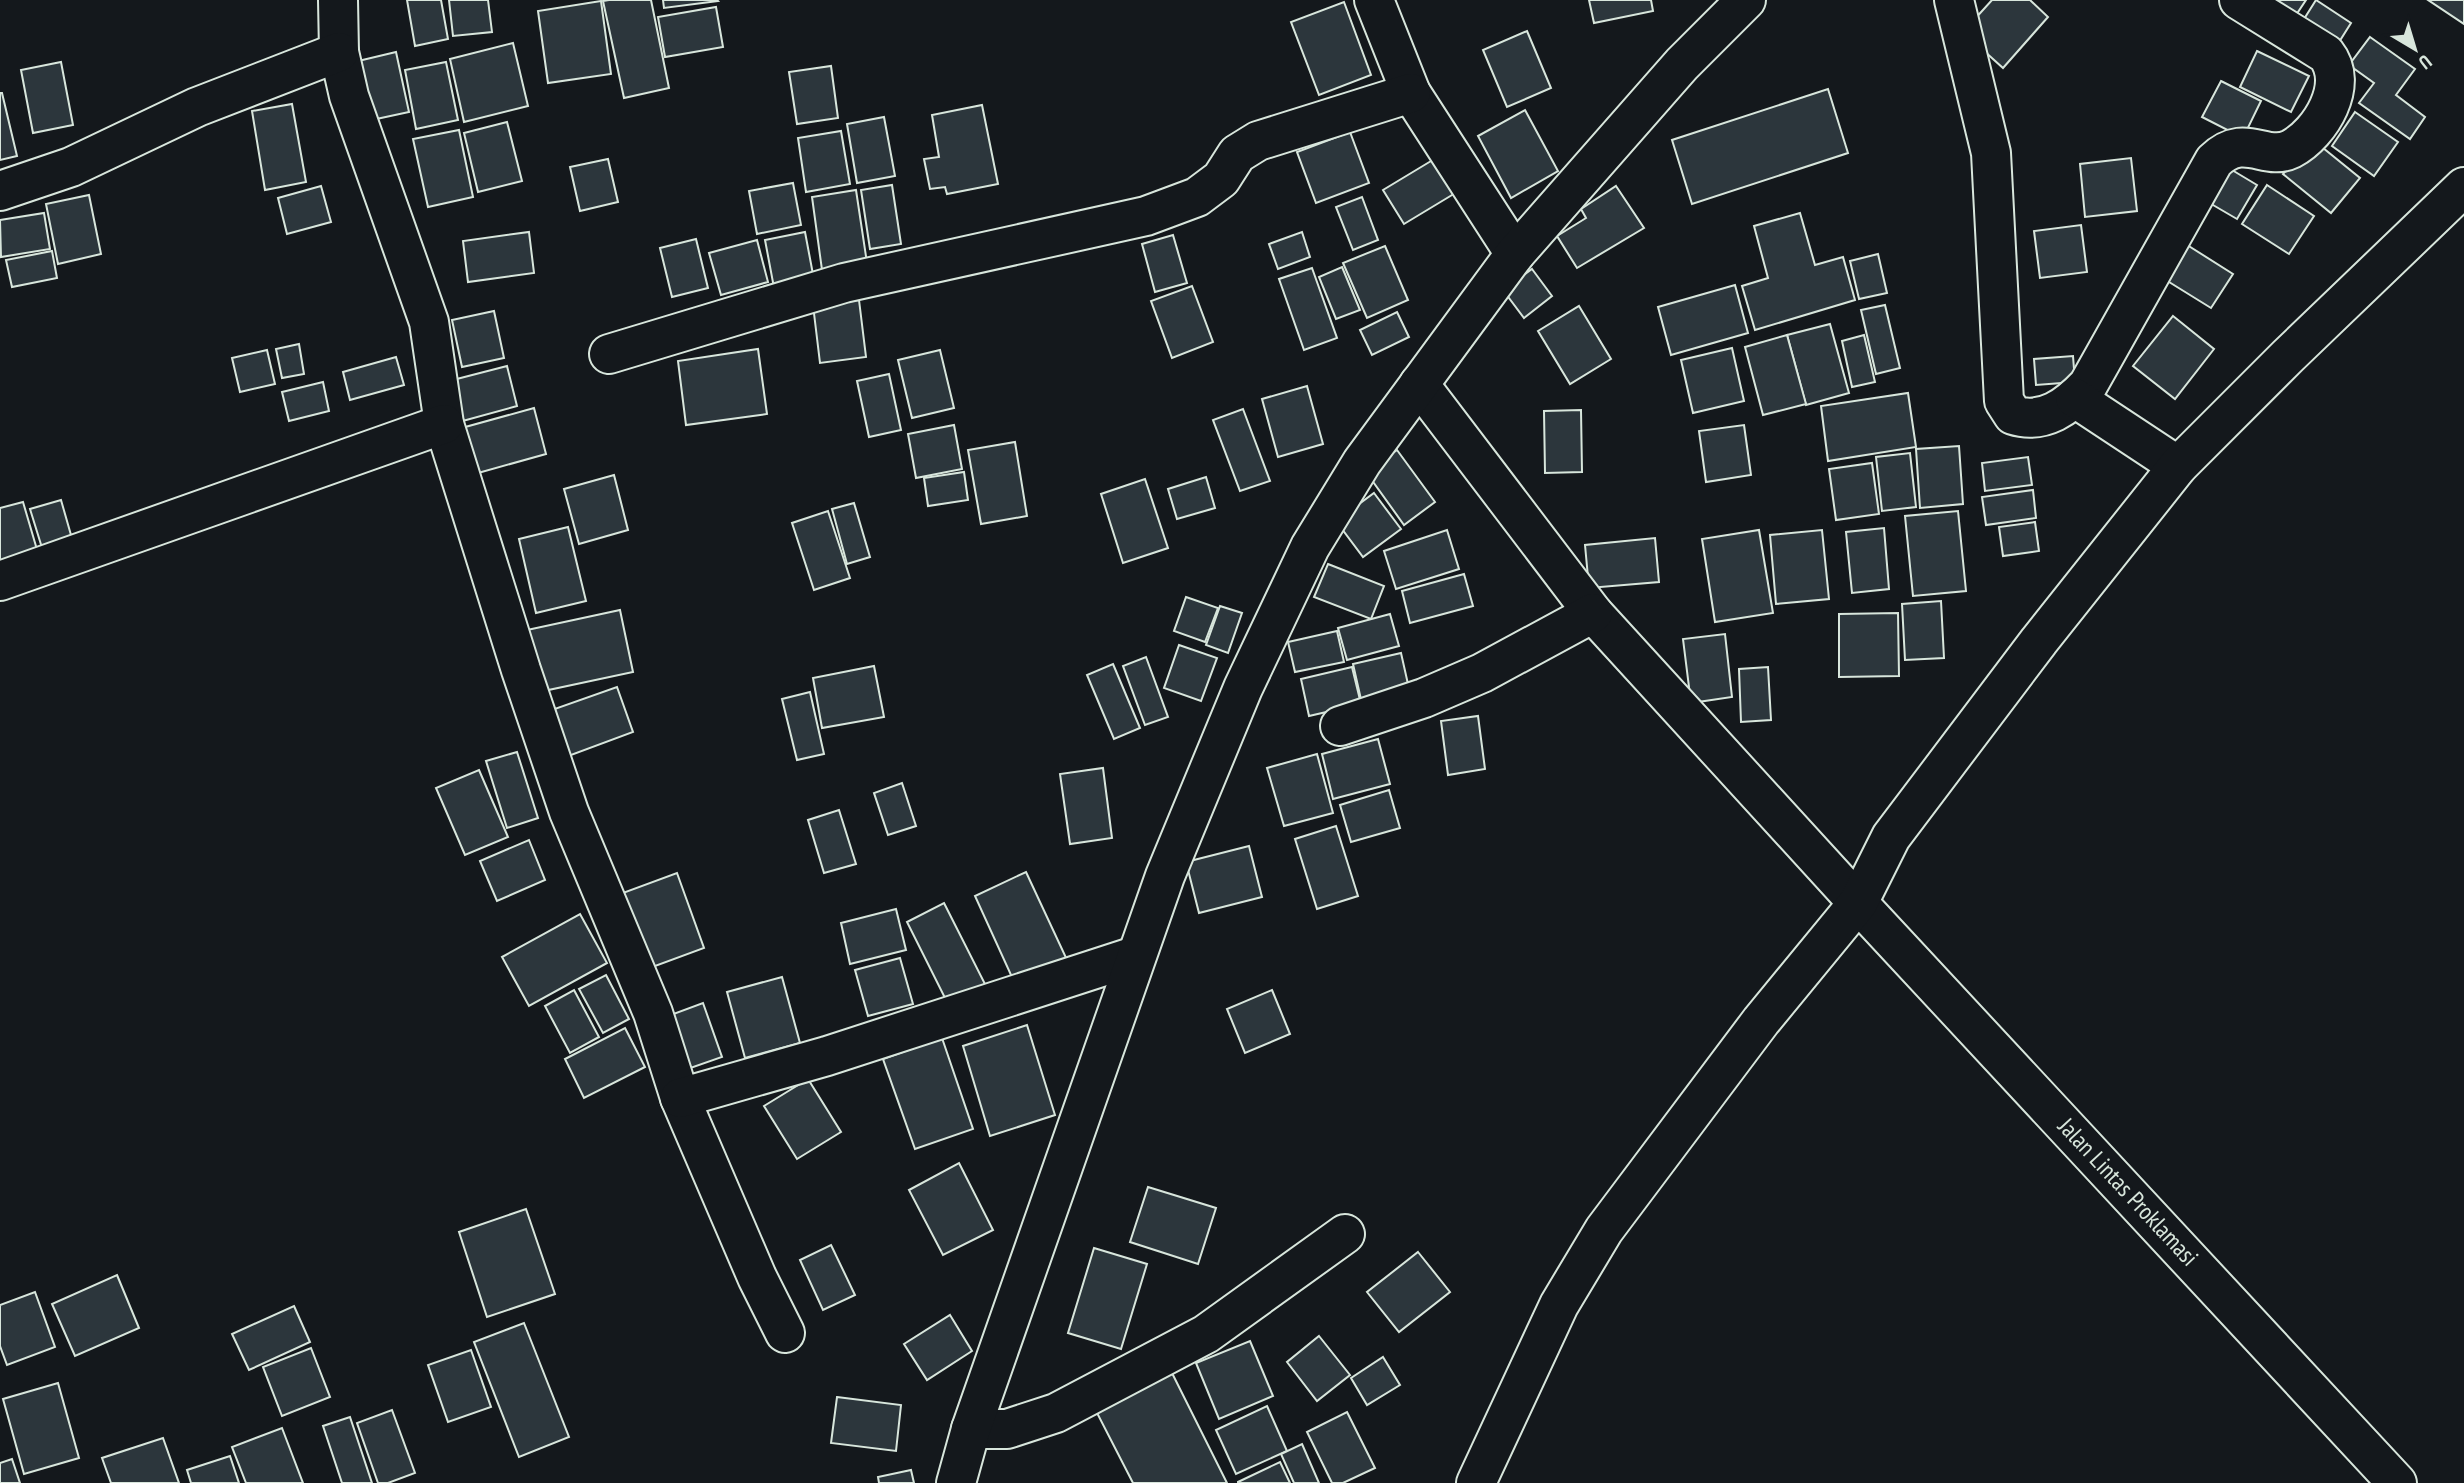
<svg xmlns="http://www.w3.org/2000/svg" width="2464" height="1483" viewBox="0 0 2464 1483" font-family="'PT Sans Narrow',sans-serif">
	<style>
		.building { fill: #2c363c; stroke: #d8e6dc; stroke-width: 2 }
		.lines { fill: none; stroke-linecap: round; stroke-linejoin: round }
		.minor-casing { stroke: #d8e6dc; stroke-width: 42 }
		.tertiary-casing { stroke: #d8e6dc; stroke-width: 42 }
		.minor { stroke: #14181c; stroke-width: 38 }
		.tertiary { stroke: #14181c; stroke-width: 38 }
		.labels { text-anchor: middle; stroke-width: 5; stroke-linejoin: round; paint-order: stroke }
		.street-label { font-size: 24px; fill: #d8e6dc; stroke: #14181c }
	</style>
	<rect width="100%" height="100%" fill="#14181c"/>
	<!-- building -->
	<g class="building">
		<path d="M407 0H441L448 39 415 46Z"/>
		<path d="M449 0H488L492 32 453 36Z"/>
		<path d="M609 0H651L669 88 624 98 603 1Z"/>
		<path d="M663 0H717L718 1 664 8Z"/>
		<path d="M1589 0H1651L1653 11 1594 23Z"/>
		<path d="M1992 0H2030L2048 17 2003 68 1963 32Z"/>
		<path d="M2260 0H2306L2292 21Z"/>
		<path d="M2316 0 2351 23 2334 50 2299 27Z"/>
		<path d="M2428 0H2464V24Z"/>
		<path d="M601 1 611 74 548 83 538 11Z"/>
		<path d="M1344 2 1371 75 1319 95 1291 22Z"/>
		<path d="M716 7 723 47 665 57 658 17Z"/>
		<path d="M1527 31 1551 88 1507 107 1483 50Z"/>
		<path d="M2370 37 2415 69 2396 95 2425 117 2410 139 2359 103 2374 83 2349 65Z"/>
		<path d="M513 43 528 106 464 122 450 59Z"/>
		<path d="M2257 51 2309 76 2291 112 2240 87Z"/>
		<path d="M396 52 409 112 367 121 354 62Z"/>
		<path d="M61 62 73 125 33 133 21 70Z"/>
		<path d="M446 62 458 120 416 129 405 70Z"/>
		<path d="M831 66 838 118 797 124 789 72Z"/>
		<path d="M2221 81 2261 101 2243 138 2202 117Z"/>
		<path d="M1828 89 1848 153 1692 204 1672 140Z"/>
		<path d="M0 93H2L17 156 0 160Z"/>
		<path d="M292 104 306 182 265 190 252 111Z"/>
		<path d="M982 105 998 184 947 194 945 187 930 189 924 159 939 157 932 115Z"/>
		<path d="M1525 110 1558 171 1511 198 1478 136Z"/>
		<path d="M2355 112 2398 142 2374 176 2332 146Z"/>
		<path d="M884 117 895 176 857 183 847 124Z"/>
		<path d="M507 122 522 181 478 192 464 133Z"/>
		<path d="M459 130 473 197 428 207 413 139Z"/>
		<path d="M841 131 850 184 806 192 798 138Z"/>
		<path d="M1350 132 1369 183 1316 203 1297 152Z"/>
		<path d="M2312 139 2360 178 2331 213 2283 174Z"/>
		<path d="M1436 158 1457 192 1404 224 1383 190Z"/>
		<path d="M2131 158 2137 211 2085 217 2080 164Z"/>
		<path d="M608 159 618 202 580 211 570 167Z"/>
		<path d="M2222 164 2257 185 2237 219 2201 198Z"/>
		<path d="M793 183 801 225 757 234 749 191Z"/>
		<path d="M892 185 901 244 870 249 861 190Z"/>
		<path d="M2267 185 2314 216 2289 254 2242 224Z"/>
		<path d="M321 186 331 222 287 234 278 198Z"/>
		<path d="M1616 186 1644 228 1577 268 1557 236 1586 218 1581 209Z"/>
		<path d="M856 190 867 263 822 270 812 197Z"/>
		<path d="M89 195 101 254 58 264 46 204Z"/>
		<path d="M1362 197 1378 240 1353 250 1336 207Z"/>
		<path d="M44 213 50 249 1 257 0 220Z"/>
		<path d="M1800 213 1815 265 1843 257 1855 300 1755 330 1742 286 1768 278 1754 226Z"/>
		<path d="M2081 225 2087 272 2040 278 2034 231Z"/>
		<path d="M529 232 534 273 468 282 463 241Z"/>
		<path d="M805 232 815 285 775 293 765 240Z"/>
		<path d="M1302 232 1310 257 1278 269 1269 244Z"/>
		<path d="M1173 235 1187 283 1155 292 1142 244Z"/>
		<path d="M696 239 708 288 672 297 660 248Z"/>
		<path d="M757 240 768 282 721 295 709 253Z"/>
		<path d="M2184 243 2233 274 2211 308 2161 277Z"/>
		<path d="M1385 246 1408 300 1367 318 1343 263Z"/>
		<path d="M52 251 57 278 12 287 6 260Z"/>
		<path d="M1878 254 1887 293 1859 299 1850 261Z"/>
		<path d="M1342 267 1360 310 1336 319 1319 277Z"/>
		<path d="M1312 268 1337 338 1304 350 1279 279Z"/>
		<path d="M1532 269 1552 296 1524 318 1503 290Z"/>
		<path d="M1735 285 1748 333 1671 355 1658 307Z"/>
		<path d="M1192 286 1213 342 1172 358 1151 301Z"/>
		<path d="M859 300 866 357 820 363 813 305Z"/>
		<path d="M1885 305 1900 368 1876 374 1861 310Z"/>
		<path d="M1579 306 1611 359 1570 384 1538 331Z"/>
		<path d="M494 311 504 358 462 367 452 320Z"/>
		<path d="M1397 312 1409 337 1372 355 1360 330Z"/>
		<path d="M2173 316 2214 349 2175 399 2133 366Z"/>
		<path d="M1830 324 1849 393 1806 405 1787 335Z"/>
		<path d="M1787 335 1806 404 1763 415 1745 347Z"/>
		<path d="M1864 335 1875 382 1852 387 1842 341Z"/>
		<path d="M299 344 304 374 282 378 276 349Z"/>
		<path d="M1732 348 1744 401 1693 413 1681 360Z"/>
		<path d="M758 349 767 414 686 425 678 361Z"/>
		<path d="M267 350 275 384 240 392 232 358Z"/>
		<path d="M940 350 954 408 912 418 898 360Z"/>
		<path d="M2073 356 2075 382 2036 385 2034 359Z"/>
		<path d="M396 357 404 385 350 400 343 372Z"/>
		<path d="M507 366 517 406 459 422 449 381Z"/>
		<path d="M889 374 901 430 869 437 857 381Z"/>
		<path d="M323 382 329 411 289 421 282 392Z"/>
		<path d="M1307 386 1323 444 1278 457 1262 399Z"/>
		<path d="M1908 393 1916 447 1828 461 1821 406Z"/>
		<path d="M534 408 546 454 471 475 458 429Z"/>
		<path d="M1243 409 1270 481 1240 491 1213 420Z"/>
		<path d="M1581 410 1582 472 1545 473 1544 411Z"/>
		<path d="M954 425 962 469 916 478 908 434Z"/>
		<path d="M1744 425 1751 475 1706 482 1699 431Z"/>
		<path d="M1015 442 1027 516 981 524 968 450Z"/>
		<path d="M1959 446 1963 504 1920 508 1916 449Z"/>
		<path d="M1397 450 1435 502 1404 525 1366 472Z"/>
		<path d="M1910 453 1916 507 1882 511 1876 457Z"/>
		<path d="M2028 457 2032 485 1985 491 1982 463Z"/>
		<path d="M1872 463 1879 514 1836 520 1829 469Z"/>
		<path d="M964 472 968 500 928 506 924 478Z"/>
		<path d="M614 475 628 530 579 544 564 489Z"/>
		<path d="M1206 477 1215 508 1177 519 1168 489Z"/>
		<path d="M1145 479 1168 548 1123 563 1101 494Z"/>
		<path d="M2033 490 2036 518 1986 525 1982 497Z"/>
		<path d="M1374 493 1401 529 1363 557 1336 521Z"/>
		<path d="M61 500 73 542 43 551 30 509Z"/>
		<path d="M23 502 38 553 0 564V508Z"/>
		<path d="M854 503 870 557 847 564 832 509Z"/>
		<path d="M828 511 850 578 814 590 792 523Z"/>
		<path d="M1958 511 1966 591 1913 596 1905 516Z"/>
		<path d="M2035 522 2039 551 2003 556 1999 527Z"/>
		<path d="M568 527 586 601 536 613 519 539Z"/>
		<path d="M1884 528 1889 589 1852 593 1846 532Z"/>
		<path d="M1447 530 1459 569 1396 589 1384 551Z"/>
		<path d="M1759 530 1773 613 1715 622 1702 539Z"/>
		<path d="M1822 530 1829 599 1776 604 1770 535Z"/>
		<path d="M1655 538 1659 582 1589 588 1585 545Z"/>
		<path d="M1328 564 1384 586 1371 619 1314 597Z"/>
		<path d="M1464 574 1473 606 1410 623 1402 591Z"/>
		<path d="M1186 597 1218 608 1205 642 1174 631Z"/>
		<path d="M1941 601 1944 658 1905 660 1902 604Z"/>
		<path d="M1220 606 1242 613 1228 653 1206 645Z"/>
		<path d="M620 610 633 672 539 692 527 630Z"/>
		<path d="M1898 613 1899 676 1839 677V614Z"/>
		<path d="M1390 614 1399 646 1347 660 1338 628Z"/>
		<path d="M1337 631 1344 662 1295 672 1288 642Z"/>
		<path d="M1725 634 1732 697 1691 703 1683 639Z"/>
		<path d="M1179 645 1217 658 1201 701 1164 688Z"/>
		<path d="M1401 653 1410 693 1362 704 1353 664Z"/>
		<path d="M1146 657 1168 717 1145 725 1123 666Z"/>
		<path d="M1113 664 1140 728 1114 739 1087 675Z"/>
		<path d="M874 666 884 717 822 728 813 678Z"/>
		<path d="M1352 667 1361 704 1309 716 1301 679Z"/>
		<path d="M1768 667 1771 720 1741 722 1739 669Z"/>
		<path d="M617 687 633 732 563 758 546 712Z"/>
		<path d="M810 692 824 754 797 760 782 699Z"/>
		<path d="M1478 716 1485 769 1448 775 1441 721Z"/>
		<path d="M1378 739 1390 784 1333 799 1322 754Z"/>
		<path d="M517 752 538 818 507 828 486 761Z"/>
		<path d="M1317 754 1333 813 1284 826 1267 768Z"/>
		<path d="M1103 768 1112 838 1070 844 1060 774Z"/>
		<path d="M479 770 508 837 465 855 436 788Z"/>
		<path d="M902 783 916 826 888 835 874 793Z"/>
		<path d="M1389 790 1400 828 1351 842 1340 805Z"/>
		<path d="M839 810 856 864 824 873 808 820Z"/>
		<path d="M1336 826 1358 896 1317 909 1295 839Z"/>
		<path d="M529 840 545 880 497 901 480 861Z"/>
		<path d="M1249 846 1262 897 1199 913 1186 862Z"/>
		<path d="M1026 872 1068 962 1016 986 975 896Z"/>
		<path d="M677 873 704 948 647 969 620 894Z"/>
		<path d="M944 903 990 994 952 1012 907 922Z"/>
		<path d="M896 909 906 950 850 964 841 923Z"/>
		<path d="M580 914 607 963 529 1006 502 957Z"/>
		<path d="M900 958 913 1004 868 1016 855 970Z"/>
		<path d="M606 975 629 1019 603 1033 579 989Z"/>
		<path d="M782 977 800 1043 745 1058 727 992Z"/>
		<path d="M574 990 599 1037 570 1053 545 1006Z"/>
		<path d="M1272 990 1290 1034 1245 1053 1227 1009Z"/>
		<path d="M703 1003 722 1057 679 1072 660 1019Z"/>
		<path d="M1027 1025 1055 1115 990 1136 963 1046Z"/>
		<path d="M625 1028 645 1067 584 1098 565 1059Z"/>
		<path d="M942 1038 973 1129 915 1149 883 1059Z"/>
		<path d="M808 1079 841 1132 797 1159 764 1106Z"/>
		<path d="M959 1163 993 1230 943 1255 909 1190Z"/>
		<path d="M1148 1187 1216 1208 1198 1264 1130 1242Z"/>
		<path d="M526 1209 555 1294 487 1317 459 1232Z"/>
		<path d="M831 1245 855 1295 823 1310 800 1260Z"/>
		<path d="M1094 1248 1147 1264 1121 1349 1068 1333Z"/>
		<path d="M1418 1252 1450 1292 1399 1332 1367 1292Z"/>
		<path d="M117 1275 139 1328 75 1356 52 1304Z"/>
		<path d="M35 1292 55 1347 7 1365 0 1346V1305Z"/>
		<path d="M294 1306 310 1342 249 1370 232 1334Z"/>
		<path d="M950 1315 972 1351 927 1380 904 1344Z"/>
		<path d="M524 1323 569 1437 519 1457 474 1342Z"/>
		<path d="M1319 1336 1350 1375 1317 1401 1287 1362Z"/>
		<path d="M1250 1341 1273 1396 1219 1419 1196 1363Z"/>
		<path d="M311 1348 330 1397 282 1416 263 1367Z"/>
		<path d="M471 1350 491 1407 448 1422 428 1365Z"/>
		<path d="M1383 1357 1400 1385 1367 1405 1351 1378Z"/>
		<path d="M1171 1371 1227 1483H1133L1095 1409Z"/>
		<path d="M58 1383 79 1458 24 1474 3 1399Z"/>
		<path d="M837 1397 901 1405 896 1451 831 1443Z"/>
		<path d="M1267 1406 1287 1451 1236 1474 1216 1430Z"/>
		<path d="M392 1410 415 1473 388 1483H378L357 1423Z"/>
		<path d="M1347 1412 1375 1468 1343 1483H1332L1307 1432Z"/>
		<path d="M350 1417 372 1483H342L323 1426Z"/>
		<path d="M282 1428 303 1483H246L232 1447Z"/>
		<path d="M163 1438 179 1483H111L102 1458Z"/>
		<path d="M1302 1444 1319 1483H1294L1281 1454Z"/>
		<path d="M230 1456 239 1483H191L187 1470Z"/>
		<path d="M12 1459 20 1483H0V1463Z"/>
		<path d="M1280 1462 1290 1483H1238V1482Z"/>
		<path d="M911 1470 914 1483H879L878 1477Z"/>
	</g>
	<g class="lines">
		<!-- minor casing -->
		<g class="minor-casing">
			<g id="minor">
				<path d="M338 0 339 52 349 96 429 322 444 424 521 670 569 812 653 1013 680 1098 757 1277 785 1333"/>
				<path d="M1374 0 1411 93 1515 254"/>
				<path d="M1954 0 1991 153 2004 401 2013 415C2044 425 2068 406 2088 385L2214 161C2245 131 2265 162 2291 149 2321 133 2350 84 2326 54L2239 0"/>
				<path d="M0 191 71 167 197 107 339 52"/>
				<path d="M609 354 844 283 1146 216 1197 197 1221 179 1237 154 1258 141 1411 93"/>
				<path d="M1419 384 1593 613 1858 903 2397 1483"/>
				<path d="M2075 398 2178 466"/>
				<path d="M0 581 444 424"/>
				<path d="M1340 726 1424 698 1482 673 1593 613"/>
				<path d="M680 1098 827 1056 1135 956"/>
				<path d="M971 1429H1007L1056 1413 1206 1334 1345 1234"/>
				<path d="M1476 1483 1559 1305 1604 1230 1761 1021 1858 903 1891 837 2039 641 2178 466 2288 356 2464 187"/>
			</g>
		</g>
		<!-- tertiary casing -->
		<g class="tertiary-casing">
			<path id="tertiary" d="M956 1483 971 1429 1165 876 1243 688 1310 547 1362 462 1515 254 1682 64 1746 0"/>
		</g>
		<!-- minor -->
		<use href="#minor" class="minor"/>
		<!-- tertiary -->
		<use href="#tertiary" class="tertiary"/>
	</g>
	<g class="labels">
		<!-- street labels -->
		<g class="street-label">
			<text transform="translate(2128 1192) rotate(47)" y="8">Jalan Lintas Proklamasi</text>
		</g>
	</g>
	<!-- north arrow -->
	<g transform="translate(2415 49) rotate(142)" stroke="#14181c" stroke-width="5" paint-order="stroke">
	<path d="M0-5L12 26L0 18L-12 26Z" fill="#d8e6dc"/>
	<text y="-10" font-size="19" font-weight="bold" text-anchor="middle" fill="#d8e6dc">U</text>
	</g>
</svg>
